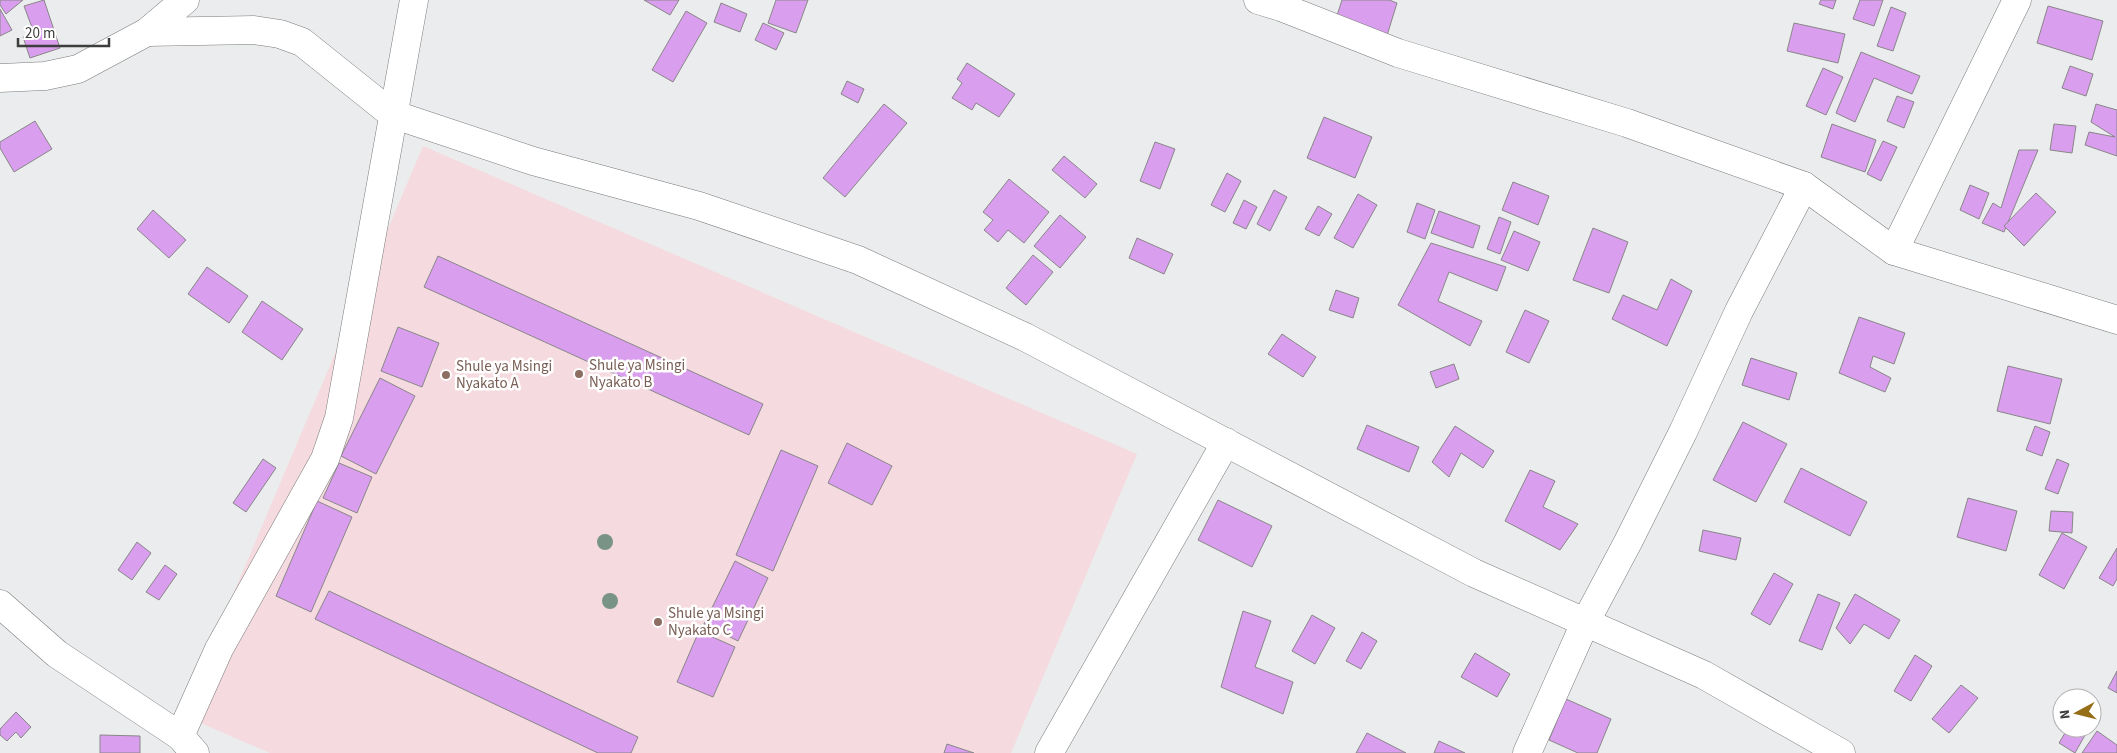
<svg xmlns="http://www.w3.org/2000/svg" width="2117" height="753" viewBox="0 0 2117 753" font-family="'Source Sans 3',sans-serif">
	<style>
		.education { fill: #f5dadf }
		.building { fill: #da9eee; stroke: #888788 }
		.lines { fill: none; stroke-linecap: round; stroke-linejoin: round }
		.minor-casing { stroke: #7a7b7b; stroke-width: 29 }
		.minor { stroke: #fff; stroke-width: 28 }
		.tree { fill: #7a9387 }
		.education-dot { fill: #8d6e63; stroke: #fff; stroke-width: 2 }
		.labels { text-anchor: middle; stroke-width: 5; stroke-linejoin: round; paint-order: stroke }
		.education-label { font-size: 15px; fill: #785e54; stroke: #fff; text-anchor: start }
	</style>
	<rect width="100%" height="100%" fill="#ebeced"/>
	<!-- education -->
	<path class="education" d="M423 146 1137 454 1011 753H270L182 715Z"/>
	<!-- building -->
	<g class="building">
		<path d="M0 0H23L6 14 0 5Z"/>
		<path d="M44 0 60 48 30 58 23 37 34 33 24 6Z"/>
		<path d="M644 0H679L670 15Z"/>
		<path d="M776 0H808L796 33 768 23Z"/>
		<path d="M1342 0H1389L1397 3 1385 42 1334 25Z"/>
		<path d="M1821 0H1836L1833 9 1819 4Z"/>
		<path d="M1860 0H1883L1874 26 1853 19Z"/>
		<path d="M721 3 747 14 740 32 714 22Z"/>
		<path d="M2048 6 2103 21 2092 60 2037 43Z"/>
		<path d="M1891 7 1906 13 1893 51 1877 46Z"/>
		<path d="M0 9 12 30 0 36Z"/>
		<path d="M686 11 707 23 673 82 652 70Z"/>
		<path d="M763 23 784 33 776 50 755 40Z"/>
		<path d="M1794 23 1845 34 1838 63 1787 51Z"/>
		<path d="M1861 52 1920 76 1912 94 1874 78 1855 122 1836 113Z"/>
		<path d="M967 63 1015 94 999 117 976 103 972 110 952 98 962 83 957 79Z"/>
		<path d="M2070 66 2093 74 2086 96 2062 88Z"/>
		<path d="M1823 68 1843 77 1826 115 1806 106Z"/>
		<path d="M847 81 864 89 858 103 841 94Z"/>
		<path d="M1897 96 1914 102 1904 128 1887 121Z"/>
		<path d="M884 104 907 123 845 197 823 178Z"/>
		<path d="M2096 104 2117 110V156L2085 145 2089 132 2115 137 2091 122Z"/>
		<path d="M1324 117 1372 137 1355 178 1307 158Z"/>
		<path d="M35 121 52 149 14 172 0 148V142Z"/>
		<path d="M1832 124 1876 140 1865 172 1821 157Z"/>
		<path d="M2054 124 2076 126 2072 153 2050 150Z"/>
		<path d="M1883 141 1897 147 1881 181 1867 174Z"/>
		<path d="M1155 142 1175 149 1160 189 1140 181Z"/>
		<path d="M2019 150H2038L2004 232 1982 223 1993 203 2001 208Z"/>
		<path d="M1064 156 1097 184 1085 198 1052 170Z"/>
		<path d="M1227 173 1241 181 1225 212 1211 205Z"/>
		<path d="M1009 179 1049 212 1024 243 1008 230 998 242 984 230 993 220 983 212Z"/>
		<path d="M1513 182 1549 196 1538 225 1502 210Z"/>
		<path d="M1970 185 1989 193 1979 219 1960 210Z"/>
		<path d="M1274 190 1287 197 1270 231 1257 224Z"/>
		<path d="M2036 193 2056 212 2024 246 2004 226Z"/>
		<path d="M1358 194 1377 205 1353 248 1334 238Z"/>
		<path d="M1244 200 1257 207 1246 229 1233 223Z"/>
		<path d="M1417 203 1435 210 1425 239 1407 232Z"/>
		<path d="M1318 206 1332 214 1319 236 1305 229Z"/>
		<path d="M153 210 186 240 169 258 137 229Z"/>
		<path d="M1439 211 1480 226 1473 248 1431 233Z"/>
		<path d="M1060 215 1086 237 1060 268 1034 246Z"/>
		<path d="M1499 217 1511 222 1500 254 1487 249Z"/>
		<path d="M1593 228 1628 242 1609 293 1573 280Z"/>
		<path d="M1514 231 1540 242 1528 271 1501 260Z"/>
		<path d="M1137 238 1173 254 1164 274 1129 258Z"/>
		<path d="M1431 243 1506 267 1497 291 1449 272 1438 301 1482 321 1470 346 1398 305Z"/>
		<path d="M1033 255 1053 272 1026 305 1006 288Z"/>
		<path d="M438 256 763 404 749 435 424 287Z"/>
		<path d="M207 267 248 296 229 323 188 294Z"/>
		<path d="M1671 279 1692 291 1667 346 1612 319 1623 295 1657 310Z"/>
		<path d="M1336 290 1359 298 1353 318 1329 310Z"/>
		<path d="M262 301 303 329 282 360 242 332Z"/>
		<path d="M1525 310 1549 321 1529 363 1506 352Z"/>
		<path d="M1859 317 1905 333 1894 364 1873 356 1870 367 1891 378 1885 392 1839 373Z"/>
		<path d="M398 327 439 343 422 387 381 371Z"/>
		<path d="M1282 334 1316 357 1303 377 1268 354Z"/>
		<path d="M1751 358 1797 373 1789 400 1742 385Z"/>
		<path d="M1454 364 1459 379 1436 388 1430 372Z"/>
		<path d="M2008 366 2062 379 2050 424 1997 411Z"/>
		<path d="M380 378 415 396 376 474 341 456Z"/>
		<path d="M1743 422 1787 444 1756 502 1713 480Z"/>
		<path d="M1367 425 1419 447 1409 472 1357 449Z"/>
		<path d="M1455 426 1494 451 1483 468 1461 453 1449 477 1432 462Z"/>
		<path d="M2035 426 2050 432 2042 456 2026 450Z"/>
		<path d="M847 443 892 466 872 505 828 483Z"/>
		<path d="M781 450 818 466 773 571 736 555Z"/>
		<path d="M263 459 276 468 246 512 233 503Z"/>
		<path d="M2057 459 2069 464 2058 494 2045 489Z"/>
		<path d="M339 463 372 477 357 513 323 498Z"/>
		<path d="M1801 468 1867 502 1850 536 1784 502Z"/>
		<path d="M1530 470 1555 481 1543 507 1578 524 1560 550 1505 521Z"/>
		<path d="M1968 498 2017 511 2006 551 1957 537Z"/>
		<path d="M1218 500 1272 526 1252 567 1198 540Z"/>
		<path d="M317 501 352 517 311 612 276 596Z"/>
		<path d="M2051 511 2073 512 2072 533 2049 531Z"/>
		<path d="M1703 530 1741 538 1736 560 1699 551Z"/>
		<path d="M2062 533 2087 547 2064 589 2039 575Z"/>
		<path d="M137 542 151 553 132 580 118 570Z"/>
		<path d="M2117 548V579L2113 586 2099 578Z"/>
		<path d="M735 561 768 578 738 641 704 624Z"/>
		<path d="M165 565 177 574 159 600 146 592Z"/>
		<path d="M1774 573 1793 584 1770 625 1751 614Z"/>
		<path d="M329 591 638 737 631 753H598L315 619Z"/>
		<path d="M1818 594 1840 603 1822 650 1799 641Z"/>
		<path d="M1855 594 1900 620 1889 639 1864 624 1850 644 1836 628Z"/>
		<path d="M1243 611 1271 621 1255 667 1293 682 1283 714 1221 687Z"/>
		<path d="M1312 615 1335 628 1315 664 1292 651Z"/>
		<path d="M699 631 735 647 713 697 677 682Z"/>
		<path d="M1362 632 1377 641 1361 669 1346 661Z"/>
		<path d="M1475 653 1510 674 1497 697 1461 677Z"/>
		<path d="M1915 655 1932 666 1911 701 1894 691Z"/>
		<path d="M2117 671V693L2108 688Z"/>
		<path d="M1961 685 1978 698 1949 733 1932 719Z"/>
		<path d="M1566 699 1611 719 1597 753H1578L1549 740Z"/>
		<path d="M16 712 31 727 21 738 16 732 7 741 0 735V729Z"/>
		<path d="M2068 728H2089L2075 753 2059 743Z"/>
		<path d="M2097 731 2117 745V753H2082Z"/>
		<path d="M1367 733 1406 753H1356Z"/>
		<path d="M100 735 140 736V753H100Z"/>
		<path d="M1439 741 1465 753H1434Z"/>
		<path d="M947 744 974 753H944Z"/>
	</g>
	<g class="lines">
		<!-- minor casing -->
		<g class="minor-casing">
			<g id="minor">
				<path d="M1258 0 1281 7 1398 53 1627 123 1804 186 1894 251 2117 320"/>
				<path d="M147 32 254 30 280 34 302 42 392 114 533 161 699 206 858 260 1025 337 1474 573 1704 675 1841 753"/>
				<path d="M0 78 45 76 78 69 147 32 185 0"/>
				<path d="M1894 251 2017 0"/>
				<path d="M0 604 57 654 180 736 195 753"/>
				<path d="M180 736 219 649 325 459 339 418 414 0"/>
				<path d="M1049 753 1226 442"/>
				<path d="M1527 753 1585 623 1628 542 1683 432 1739 311 1804 186"/>
			</g>
		</g>
		<!-- minor -->
		<use href="#minor" class="minor"/>
	</g>
	<!-- trees -->
	<g class="tree">
		<circle cx="605" cy="542" r="8"/>
		<circle cx="610" cy="601" r="8"/>
	</g>
	<!-- markers -->
	<g class="education-dot">
		<circle cx="579" cy="374" r="5"/>
		<circle cx="446" cy="375" r="5"/>
		<circle cx="658" cy="622" r="5"/>
	</g>
	<g class="labels">
		<!-- education labels -->
		<g class="education-label">
			<text x="589" y="370">Shule ya Msingi<tspan x="589" dy="17">Nyakato B</tspan></text>
			<text x="456" y="371">Shule ya Msingi<tspan x="456" dy="17">Nyakato A</tspan></text>
			<text x="668" y="618">Shule ya Msingi<tspan x="668" dy="17">Nyakato C</tspan></text>
		</g>
	</g>
	<!-- north arrow -->
	<g transform="translate(2077 713) rotate(263)"><circle r="24" fill="#ffffff" stroke="#b1b1b1"/>
	<path d="M0-4L9 19L0 12L-9 19Z" fill="#966e18"/>
	<text y="-8" font-size="14" font-weight="bold" text-anchor="middle" fill="#3d3d3d">N</text>
	</g>
	<!-- scale -->
	<path d="M18 38v8h91v-8" fill="none" stroke="#3d3d3d" stroke-width="2.5"/>
	<text x="25" y="38" font-size="15" fill="#3d3d3d" stroke="#ffffff" stroke-width="4" paint-order="stroke">20 m</text>
</svg>
